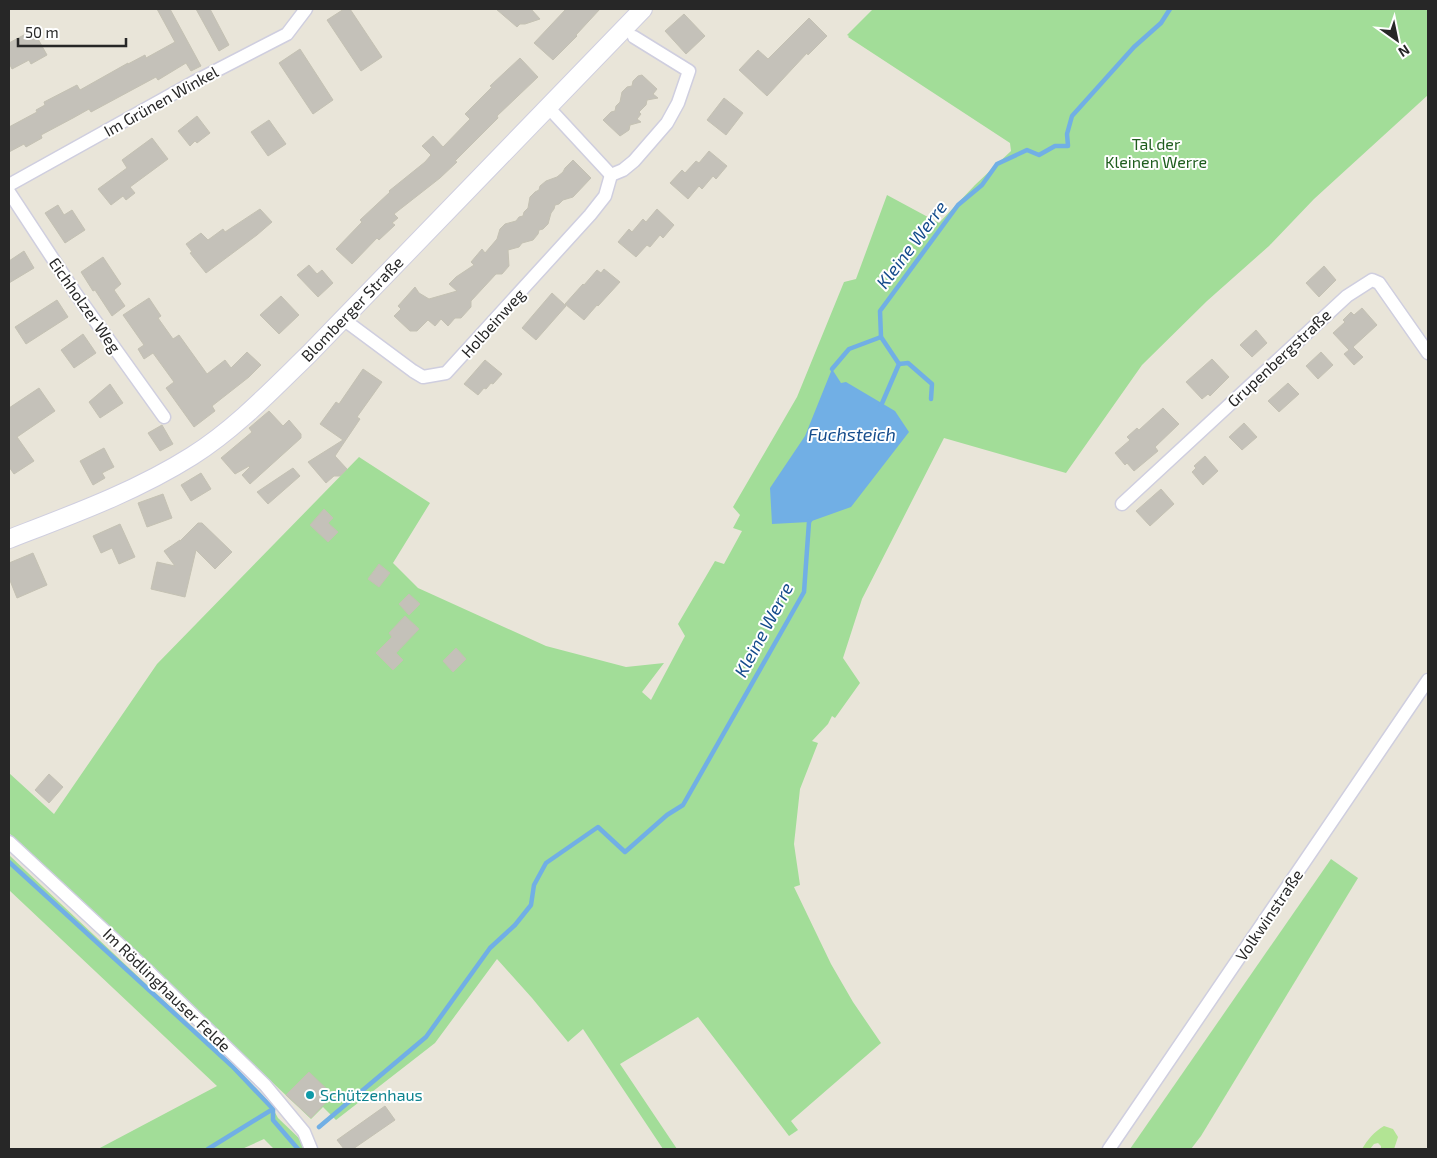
<svg xmlns="http://www.w3.org/2000/svg" width="1437" height="1158" viewBox="0 0 1437 1158" font-family="'Exo 2',sans-serif">
	<style>
		.green { fill: #a2dd98 }
		.pitch { fill: #b2e494 }
		.water { fill: #71afe5 }
		.lines { fill: none; stroke-linecap: round; stroke-linejoin: round }
		.stream { stroke: #71afe5; stroke-width: 4.5 }
		.building { fill: #c4c1b9; stroke: #c4c1b3 }
		.street-casing { stroke: #cfcedf; stroke-width: 15 }
		.secondary-casing { stroke: #cfcedf; stroke-width: 20 }
		.street { stroke: #fff; stroke-width: 12 }
		.secondary { stroke: #fff; stroke-width: 18 }
		.culture-dot { fill: #0f9aa8; stroke: #fff; stroke-width: 2 }
		.labels { text-anchor: middle; stroke-width: 4; stroke-linejoin: round; paint-order: stroke }
		.street-label { font-size: 16px; fill: #272727; stroke: #fff }
		.park-label { font-size: 16px; fill: #1e5d1d; stroke: #fff }
		.culture-label { font-size: 16px; fill: #0d838f; stroke: #fff; text-anchor: start }
		.water-label { font-size: 18px; font-style: italic; fill: #154c8c; stroke: #fff }
	</style>
	<rect width="100%" height="100%" fill="#e9e5d9"/>
	<!-- green -->
	<g class="green">
		<path d="M873 9H1428V95L1314 199 1269 246 1207 301 1142 365 1066 473 944 438 862 599 843 658 860 683 835 718 832 716 828 724 812 741 818 743 800 789 794 844 800 885 794 887 831 964 853 1002 881 1043 791 1121 798 1130 789 1136 698 1017 620 1064 677 1149H663L583 1029 568 1042 532 998 497 959 435 1043 336 1120 323 1107 311 1119 9 833V773L54 814 157 664 359 457 430 503 393 563 418 588 546 646 626 667 664 663 642 692 651 700 685 636 678 624 715 561 724 564 742 531 733 528 740 515 733 507 797 397 844 282 856 279 887 195 939 223 975 185 1011 151 1010 143 848 37 849 36 847 35Z"/>
		<path d="M9 855 232 1065 273 1109 278 1118 302 1141 305 1149H274L264 1139 242 1149H98L217 1086 9 890Z"/>
		<path d="M1331 859 1358 878 1201 1136 1191 1149H1130Z"/>
	</g>
	<!-- pitch -->
	<path class="pitch" d="M1384 1126 1393 1129 1398 1137 1394 1149H1381V1146L1378 1143 1374 1144 1370 1149H1362C1368 1139 1374 1132 1384 1126Z"/>
	<!-- water -->
	<path class="water" d="M832 369 841 383 846 382 895 411 909 432 851 507 809 522 772 524 770 488 805 436Z"/>
	<g class="lines">
		<!-- stream -->
		<g class="stream">
			<path d="M899 364 908 363 932 384 931 399"/>
			<path d="M832 369 849 349 881 337"/>
			<path d="M880 408 899 364 881 337 880 311 958 205 982 185 997 164 1027 150 1039 155 1055 146H1068L1067 134 1072 116 1134 47 1161 23 1170 9"/>
			<path d="M9 862 232 1066 273 1109V1120L298 1149"/>
			<path d="M319 1127 426 1037 490 948 515 925 531 905 534 885 546 863 598 827 625 852 667 815 683 805 804 592 809 522 812 517"/>
			<path d="M208 1149 273 1109"/>
		</g>
	</g>
	<!-- building -->
	<g class="building">
		<path d="M157 9H170L201 66 191 71 186 63 158 80 156 77 91 112 89 109 73 118 41 135 42 138 26 147 24 144 9 152V127L37 112 36 110 45 105 44 102 77 85 80 90 128 63V64L145 55 146 58 175 42Z"/>
		<path d="M196 9H210L229 45 219 51Z"/>
		<path d="M344 9H350L382 57 361 71 327 20Z"/>
		<path d="M496 9H531L540 19 525 24H520L517 27Z"/>
		<path d="M566 9H600L576 35 577 36 553 60 534 43Z"/>
		<path d="M684 14 705 36 686 54 665 31Z"/>
		<path d="M809 18 827 36 808 55 807 53 767 96 739 70 758 50 768 59Z"/>
		<path d="M33 30 47 55 31 64 29 60 12 69 9 63V43Z"/>
		<path d="M300 49 333 100 313 114 279 63Z"/>
		<path d="M520 58 538 77 497 116 498 118 455 161 457 162 440 178 394 214 398 218 392 223 395 225 379 240 377 238 352 264 336 249 362 222 360 220 390 192 389 191 425 162 431 155 422 146 433 136 443 147 470 119 465 114 492 87 490 86Z"/>
		<path d="M642 75 657 89 653 94 658 98 647 100 646 105 639 112 641 114 637 119 641 122 630 125 629 130 620 136 603 120 611 112 615 111 616 106 620 102 622 92 627 87 632 86 633 81 638 76Z"/>
		<path d="M724 98 743 113 726 135 707 120Z"/>
		<path d="M197 116 210 133 197 143 195 141 190 146 178 131Z"/>
		<path d="M269 120 286 144 268 156 251 132Z"/>
		<path d="M152 138 168 159 130 187 135 193 126 200 123 196 111 205 98 189 127 168 122 160Z"/>
		<path d="M709 151 727 166 716 179 713 176 702 189 699 186 688 199 670 183 682 170 685 173 696 161 699 163Z"/>
		<path d="M573 160 591 178 573 197 563 200 559 204 555 205 554 209 551 213 548 224 543 229 539 230 538 234 533 240 522 243 519 247 508 250 509 266 502 274H496L471 301V307L461 318H455L448 326 441 319 435 326 428 320 417 331H410L394 316 401 309 398 306 415 287 419 293 429 299 457 291 449 284 456 277 474 265 471 262 482 249 485 253 497 239 500 229 505 224 516 221 519 217 523 216 524 212 528 208 530 197 535 192 539 190 540 186 546 181 557 177 563 172 565 168Z"/>
		<path d="M58 205 64 215 72 210 85 230 65 243 45 213Z"/>
		<path d="M260 209 272 222 257 235 206 273 190 253 192 252 186 244 201 233 208 240 223 229 225 232Z"/>
		<path d="M657 209 674 225 663 238 660 235 650 247 647 245 636 257 618 242 629 229 632 232 643 219 646 222Z"/>
		<path d="M24 251 34 268 9 283V261Z"/>
		<path d="M103 257 121 284 114 290 125 306 112 316 95 290 93 291 81 272Z"/>
		<path d="M309 265 317 274 322 270 333 283 318 297 297 275Z"/>
		<path d="M1324 266 1336 280 1319 297 1306 283Z"/>
		<path d="M604 269 620 282 598 306 597 305 584 320 565 304 583 284 584 285 597 270 601 273Z"/>
		<path d="M552 293 566 306 536 340 522 328Z"/>
		<path d="M281 296 299 315 279 334 260 315Z"/>
		<path d="M149 298 161 316 158 318 173 339 179 335 207 374 225 360 231 368 247 352 261 365 249 377 212 406 215 411 194 427 166 388 174 382 153 353 144 359 138 349 144 345 123 315Z"/>
		<path d="M57 300 68 317 26 344 15 327Z"/>
		<path d="M1362 308 1377 325 1353 347 1363 357 1354 365 1344 354 1349 350 1333 333 1345 322 1343 320 1351 312 1354 315Z"/>
		<path d="M1256 330 1267 343 1252 357 1240 345Z"/>
		<path d="M83 334 96 353 74 368 61 350Z"/>
		<path d="M1321 352 1333 365 1318 379 1306 366Z"/>
		<path d="M1212 359 1229 377 1210 396 1208 394 1202 399 1186 382Z"/>
		<path d="M485 360 502 374 493 384 491 383 486 389 484 388 478 395 464 384Z"/>
		<path d="M363 369 382 382 357 417 360 419 335 456 347 469 340 476H334L326 483 308 462 343 440 320 424 336 402 339 404Z"/>
		<path d="M1288 383 1299 394 1279 412 1268 401Z"/>
		<path d="M110 384 123 403 100 418 89 402Z"/>
		<path d="M39 388 55 411 17 437 34 461 14 474 9 467V408Z"/>
		<path d="M1163 408 1179 424 1155 447 1158 451 1134 471 1127 463 1125 465 1115 453 1130 440 1127 437 1137 428 1139 430Z"/>
		<path d="M269 411 283 426 289 420 301 434V438L250 484 242 475 250 467 249 466 235 474 221 458 252 432 249 428Z"/>
		<path d="M1244 423 1257 437 1242 450 1229 437Z"/>
		<path d="M162 425 173 444 160 451 148 433Z"/>
		<path d="M104 448 114 467 102 473 105 478 93 485 80 461Z"/>
		<path d="M1205 456 1218 471 1203 485 1192 472 1196 468 1194 466Z"/>
		<path d="M293 468 300 476 268 504 257 492Z"/>
		<path d="M201 473 211 489 191 501 181 485Z"/>
		<path d="M1161 489 1174 504 1150 526 1136 511Z"/>
		<path d="M163 494 172 518 147 527 138 503Z"/>
		<path d="M324 509 333 518 328 523 338 532 328 542 310 525Z"/>
		<path d="M198 523H202L232 552 215 569 196 550 185 597 151 589 157 562 175 566 164 551 180 540V541Z"/>
		<path d="M120 524 135 557 119 564 112 548 101 553 93 536Z"/>
		<path d="M33 553 47 585 17 598 9 578V563Z"/>
		<path d="M379 564 390 573 379 587 368 579Z"/>
		<path d="M409 594 420 604 409 615 399 604Z"/>
		<path d="M405 616 419 629 396 653 403 660 393 670 376 653 392 637 389 633Z"/>
		<path d="M456 648 466 659 453 672 443 661Z"/>
		<path d="M49 774 63 787 49 803 35 790Z"/>
		<path d="M309 1072 333 1095 311 1118 286 1095Z"/>
		<path d="M385 1106 395 1120 353 1149H344L337 1140Z"/>
	</g>
	<g class="lines">
		<!-- street casing -->
		<g class="street-casing">
			<g id="street">
				<path d="M548 107 611 175"/>
				<path d="M9 185 194 82 287 34 306 9"/>
				<path d="M9 192 76 294 164 417"/>
				<path d="M343 319 413 371 423 377 446 373 590 215 605 196 611 175 623 170 634 161 667 123 678 103 689 71 634 37"/>
				<path d="M1122 504 1347 296 1372 280 1379 283 1428 353"/>
				<path d="M9 842 150 973 265 1085 304 1132 311 1149"/>
				<path d="M1109 1149 1428 680"/>
			</g>
		</g>
		<!-- secondary casing -->
		<g class="secondary-casing">
			<path id="secondary" d="M9 539C71 515 135 492 192 456 235 429 272 390 309 354L643 9"/>
		</g>
		<!-- street -->
		<use href="#street" class="street"/>
		<!-- secondary -->
		<use href="#secondary" class="secondary"/>
	</g>
	<!-- markers -->
	<circle class="culture-dot" cx="310" cy="1095" r="5"/>
	<g class="labels">
		<!-- street labels -->
		<g class="street-label">
			<text transform="translate(161 101) rotate(-29)" y="6">Im Grünen Winkel</text>
			<text transform="translate(85 305) rotate(55)" y="6">Eichholzer Weg</text>
			<text transform="translate(352 309) rotate(-46)" y="6">Blomberger Straße</text>
			<text transform="translate(493 323) rotate(-48)" y="6">Holbeinweg</text>
			<text transform="translate(1279 358) rotate(-43)" y="6">Grupenbergstraße</text>
			<text transform="translate(1269 915) rotate(-56)" y="6">Volkwinstraße</text>
			<text transform="translate(167 990) rotate(44)" y="6">Im Rödlinghauser Felde</text>
		</g>
		<!-- park labels -->
		<g class="park-label">
			<text x="1156" y="150">Tal der<tspan x="1156" dy="18">Kleinen Werre</tspan></text>
		</g>
		<!-- culture labels -->
		<g class="culture-label">
			<text x="320" y="1101">Schützenhaus</text>
		</g>
		<!-- water labels -->
		<g class="water-label">
			<text transform="translate(912 245) rotate(-53)" y="6">Kleine Werre</text>
			<text x="852" y="441">Fuchsteich</text>
			<text transform="translate(764 630) rotate(-62)" y="6">Kleine Werre</text>
		</g>
	</g>
	<!-- border -->
	<rect width="1437" height="1158" fill="none" stroke="#272727" stroke-width="20"/>
	<!-- north arrow -->
	<g transform="translate(1397 40) rotate(147)" stroke="#ffffff" stroke-width="4" paint-order="stroke">
	<path d="M0-4L9 19L0 12L-9 19Z" fill="#272727"/>
	<text y="-8" font-size="14" font-weight="bold" text-anchor="middle" fill="#272727">N</text>
	</g>
	<!-- scale -->
	<path d="M18 38v8h108v-8" fill="none" stroke="#272727" stroke-width="2.5"/>
	<text x="25" y="38" font-size="15" fill="#272727" stroke="#ffffff" stroke-width="4" paint-order="stroke">50 m</text>
</svg>
